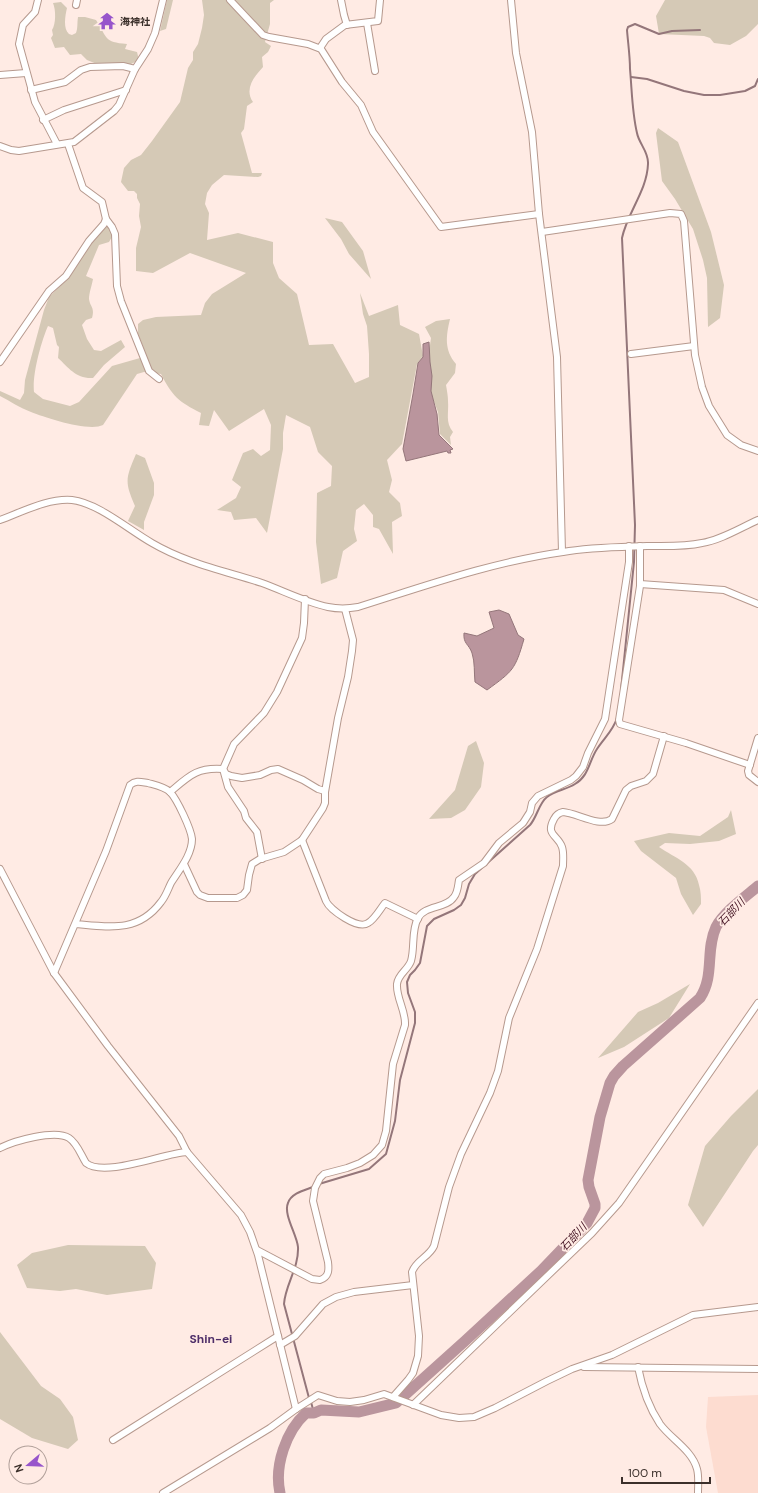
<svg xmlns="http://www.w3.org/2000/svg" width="758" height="1493" viewBox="0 0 758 1493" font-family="'DM Sans','Noto Sans JP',sans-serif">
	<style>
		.built { fill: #fddcd0 }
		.green { fill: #d5c9b6 }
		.water { fill: #ba959d; stroke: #94767a }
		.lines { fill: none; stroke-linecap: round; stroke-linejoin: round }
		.stream { stroke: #94767a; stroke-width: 2 }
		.river { stroke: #ba959d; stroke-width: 11 }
		.minor-casing { stroke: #b6998e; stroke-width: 8 }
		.minor { stroke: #fff; stroke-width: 6 }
		.labels { text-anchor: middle; stroke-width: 3.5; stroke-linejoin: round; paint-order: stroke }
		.poi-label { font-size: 10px; font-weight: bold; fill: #3b2f2a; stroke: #ffebe4; text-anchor: start }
		.water-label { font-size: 11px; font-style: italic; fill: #471726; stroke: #ffebe4 }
		.quarter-label { font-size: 12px; font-weight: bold; fill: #4f2f69; stroke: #ffebe4 }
	</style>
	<rect width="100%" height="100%" fill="#ffebe4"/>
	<!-- built -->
	<path class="built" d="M758 1395V1493H718L706 1427 708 1397Z"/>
	<!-- green -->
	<g class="green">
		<path d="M167 0H173L166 29 160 31Z"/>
		<path d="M202 0H274L270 3V24L265 42 271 46 268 52 262 57 263 67C254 77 244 89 253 102L247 106 244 129 241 133 252 173H262L261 176 258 177 224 175 212 185 207 193 205 204 209 213 207 240 238 233 273 242V263L279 278 297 294 309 345 333 344 355 383 369 377V354L367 326 363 314 360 293 369 316 398 305 400 325 419 334 423 356 417 364 402 444 387 460 392 480 389 492 400 503 402 516 392 522 393 554 379 529 373 527V515L364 504 356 510 354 529 357 541 343 551 337 578 321 584 316 542 317 493 331 486 332 466 318 452 310 427 286 415 283 433V449L267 533 256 518 234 520 231 512 217 510 236 498 241 487 232 480 243 453 253 449 261 456 270 450 271 425 264 409 229 431 214 410 209 426 199 425 201 413C179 402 172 396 161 374L144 372 137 374 103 425C89 432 46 418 31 412 20 408 10 401 0 396V391L20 400 24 393 25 380 44 310 49 297 63 283 79 259 96 236 108 223 116 230 109 242 99 245 86 276 93 279C92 285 89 293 89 299 90 307 95 307 92 318L86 320 82 325 87 339 94 350 101 351 121 340 125 347 104 365 93 378C76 379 69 368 58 358L59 347 57 345 53 328 48 326C41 342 32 375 34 392L43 399 70 406 79 402 112 366 140 358 144 349 138 334V324L143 320 156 317 201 315 205 303 212 294 246 273 190 253 153 273 136 271V248L141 227 139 216 140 204 137 198V194L134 191H128L121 182 124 168 131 160 141 155 152 141 180 102 188 68 193 60V52L198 44 202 28 204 15Z"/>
		<path d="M665 0H758V24L746 36 730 45 714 43 710 38 704 36 659 34 656 16Z"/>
		<path d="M61 2 67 8C65 16 63 29 69 34L72 35 76 33C78 28 77 23 78 17H85L96 20C108 38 103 42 127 44L125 49 137 52 139 60 127 66 97 64 87 60 81 54 70 55 64 47 55 48 51 38 53 35 52 30C56 24 56 10 53 3Z"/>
		<path d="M658 128 678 142 711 232 724 285 720 318 708 327 707 278 703 260 693 229 675 199 662 181 656 133Z"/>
		<path d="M325 218 342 222 363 251 371 279 349 254 341 239Z"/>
		<path d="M450 319C446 336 444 350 456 364L455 373 446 385C447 391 448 396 448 401 449 413 445 422 453 432L450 437 451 445 440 434 438 412 430 391 428 359 431 338 425 327 436 321Z"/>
		<path d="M136 454 145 458 154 483V495L144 522V530L128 521 135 506C124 481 126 478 136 454Z"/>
		<path d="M476 741 484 763 481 787 465 810 451 818 429 819 455 790 468 746Z"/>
		<path d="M731 810 736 834 719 841 690 844 665 843 659 847C675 858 695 864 699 885 701 891 701 898 701 904L693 915 681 894 676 878 641 851 634 841 669 833 700 836 728 817Z"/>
		<path d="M690 984 669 1018 624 1047 598 1058 638 1012 658 1003Z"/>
		<path d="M758 1089V1145L753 1151 703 1227 688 1205 705 1146 731 1116Z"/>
		<path d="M68 1245 145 1246 156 1263 152 1289 107 1295 76 1289 60 1291 27 1288 17 1265 32 1253Z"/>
		<path d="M0 1332 41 1386 60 1399 73 1417 78 1440 68 1449 32 1438 0 1419Z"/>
	</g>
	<!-- water -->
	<g class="water">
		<path d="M429 342 430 362 432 376 431 391 437 414 439 435 453 449 450 450 451 453H448L447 451 406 461 403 449 413 394 418 363 423 357V344Z"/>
		<path d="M499 610 509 614 518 635 524 639C515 670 513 671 487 690L475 682C474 673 475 662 472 653 469 644 463 644 464 633L477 636 494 628 489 612Z"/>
	</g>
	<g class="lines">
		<!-- stream -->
		<g class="stream">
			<path d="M631 77 647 79 684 91 704 95H720L745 91 755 86 758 79"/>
			<path d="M621 690 634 562 635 525 622 238C627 213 647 191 648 164 649 152 639 144 637 133 632 112 632 91 630 69 630 56 628 43 627 30L628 27 635 24 659 34 672 31 700 30"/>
			<path d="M319 1184 369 1169 386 1154 395 1121 400 1080 415 1023V1012L408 993 407 982 410 975 415 970 420 963 427 926 434 919 454 910 461 905 465 898 469 884 475 874 530 825C537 817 539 803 547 797 555 790 566 790 575 784 589 776 589 761 597 749 604 738 613 731 617 718"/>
			<path d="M309 1398 284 1304C285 1285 299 1268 298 1247 297 1235 283 1214 288 1203 291 1193 305 1190 313 1187"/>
			<path d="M311 1402 314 1413"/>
		</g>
		<!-- river -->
		<path class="river" d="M280 1493C274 1466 286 1431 306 1413H314L321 1410 359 1412 396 1403 465 1341 541 1271 587 1223 595 1208V1204L589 1187 588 1180 600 1117 610 1083 614 1076 623 1066 700 998C715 975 705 951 716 927 724 912 745 897 758 886"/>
		<!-- minor casing -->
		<g class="minor-casing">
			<g id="minor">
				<path d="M38 0 35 12 23 25 19 44 35 102 57 144"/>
				<path d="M230 0 263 35 269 37 308 44 321 49 342 82 361 105 373 132 441 227 539 214"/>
				<path d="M341 0 344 15 347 25"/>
				<path d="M511 0 516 53 532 132 539 214 557 357 562 552"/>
				<path d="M76 5 77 0"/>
				<path d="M367 23 375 71"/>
				<path d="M320 48 326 39 345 25 378 21 380 0"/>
				<path d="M0 75 26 73"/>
				<path d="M31 90 65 82 81 70 90 67 123 66 135 69"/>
				<path d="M43 120 64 110 126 90"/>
				<path d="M0 146 11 150 19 151 74 142 114 111 119 105 135 69 148 49 155 33 163 0"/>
				<path d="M106 219 112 227 115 234 117 286 121 301 149 371 159 379"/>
				<path d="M542 232 670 213 681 214 684 221 695 355 702 387 709 406 727 435 741 445 758 451"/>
				<path d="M631 354 694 346"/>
				<path d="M0 362 49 291 66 276 89 241 104 224 106 219 102 202 83 188 68 144"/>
				<path d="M0 520C22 512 48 498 72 500 98 503 129 530 152 543 186 563 225 571 262 583 284 591 305 602 328 607 338 609 347 609 358 607 425 586 492 562 563 552 591 547 619 547 647 546 665 546 684 547 702 543 721 540 740 528 758 520"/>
				<path d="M640 546V586L619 720 620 724 686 743 750 765"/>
				<path d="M640 584 724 590 758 604"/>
				<path d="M758 738 748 771 749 775 758 782"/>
				<path d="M170 792C189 776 197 767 223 769L226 774 231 776 242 778 260 775 271 770 278 769 303 780 318 789 325 791"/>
				<path d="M302 840 326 901C330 910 358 930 368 923 375 919 380 909 385 903L418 919"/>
				<path d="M262 859 257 832 246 818 244 811 228 787 223 769 234 744 264 713 277 692 302 638 304 623 305 599"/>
				<path d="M184 864 197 892 200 895 208 898H237L243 895 247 890 249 875 252 864 260 859 284 852 302 840 323 808 325 803V792L338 718 348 677 352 651 353 640 345 609"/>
				<path d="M0 869 54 973 108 1046 179 1136 187 1152 241 1215 250 1232 258 1255 296 1409"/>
				<path d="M54 973 106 851 130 785C136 780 141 782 148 783 155 785 165 787 170 792 177 799 191 829 192 839 192 855 179 870 171 883 168 889 166 896 161 902 138 933 109 927 75 924"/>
				<path d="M0 1148C14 1141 55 1129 69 1138 77 1143 81 1155 86 1163 104 1178 165 1153 187 1152"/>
				<path d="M257 1250 312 1279 320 1280C329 1277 329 1270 328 1262L313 1201 315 1188 320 1178 324 1174 347 1168 360 1163 373 1155 382 1145 386 1131 393 1064 405 1025C406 1011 396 998 397 984 398 974 408 970 411 961 415 947 411 931 418 918 425 905 446 909 454 897 458 892 458 885 459 880L484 863 499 843 523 823 530 812 532 803 538 796 571 780 576 776 583 767 588 753 605 719 629 562V546"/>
				<path d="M280 1345 295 1336 323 1304 336 1297 354 1292 413 1285"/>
				<path d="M584 1367 758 1369"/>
				<path d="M638 1367C642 1388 648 1406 660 1424 671 1439 692 1450 697 1469 699 1476 698 1485 698 1493"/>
				<path d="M393 1397 408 1380 413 1373 418 1356 419 1336 412 1272C416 1260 429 1257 434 1246L449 1187 461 1154 490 1093 498 1071 509 1018 537 949 563 866C563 860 564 853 562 847 558 835 545 835 554 819 556 815 558 813 563 812 577 813 600 828 612 819L626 790 631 786 646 781 653 774 664 736"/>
				<path d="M413 1405 592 1233 619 1203 758 1003"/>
				<path d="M113 1440 278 1336"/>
				<path d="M163 1493 270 1428 296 1409 318 1395 337 1401 350 1402 364 1400 384 1394 441 1415 459 1418 474 1417 495 1408 547 1381 572 1369 612 1355 693 1315 758 1307"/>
			</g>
		</g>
		<!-- minor -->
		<use href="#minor" class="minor"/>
	</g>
	<!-- icons -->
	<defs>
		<g id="temple-bare" transform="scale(1.38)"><path d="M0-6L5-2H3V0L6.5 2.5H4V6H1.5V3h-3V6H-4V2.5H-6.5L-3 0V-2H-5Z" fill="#9755cb" stroke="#ffebe4" stroke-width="2.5" paint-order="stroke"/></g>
	</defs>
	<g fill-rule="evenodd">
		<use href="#temple-bare" x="107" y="21"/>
	</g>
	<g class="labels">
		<!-- poi labels -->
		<g class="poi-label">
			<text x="120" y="25">海神社</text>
		</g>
		<!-- water labels -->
		<g class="water-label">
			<text transform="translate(731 912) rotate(-46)" y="4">石部川</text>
			<text transform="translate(573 1237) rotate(-47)" y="4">石部川</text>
		</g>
		<!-- quarter labels -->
		<g class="quarter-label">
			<text x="211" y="1343">Shin-ei</text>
		</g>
	</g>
	<!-- north arrow -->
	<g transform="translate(28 1465) rotate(251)"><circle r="19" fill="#ffebe4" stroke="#b1a09a"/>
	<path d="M0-3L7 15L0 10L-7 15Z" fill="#9755cb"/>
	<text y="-6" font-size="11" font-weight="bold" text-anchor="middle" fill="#3b2f2a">N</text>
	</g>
	<!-- scale -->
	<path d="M622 1477v6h88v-6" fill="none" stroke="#3b2f2a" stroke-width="2"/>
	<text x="628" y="1477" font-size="12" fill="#3b2f2a" stroke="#ffebe4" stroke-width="3" paint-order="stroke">100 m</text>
</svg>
